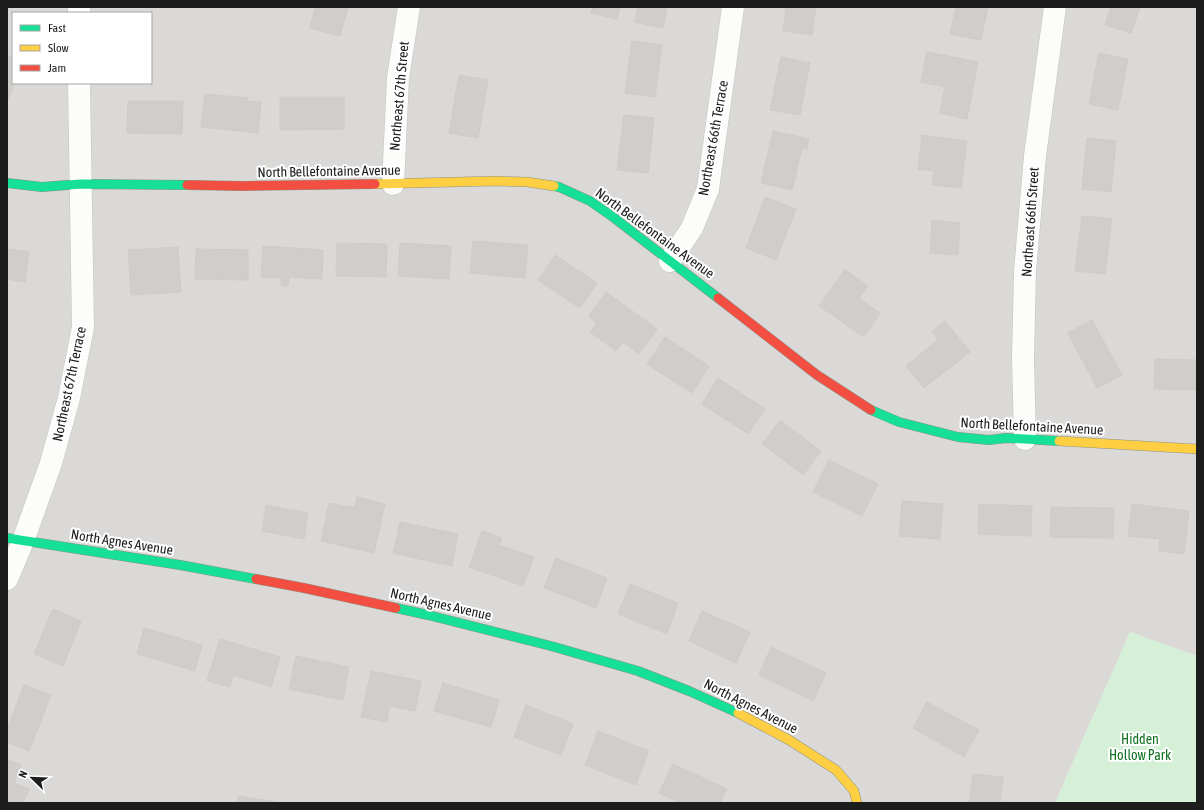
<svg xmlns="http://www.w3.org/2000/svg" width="1204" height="810" viewBox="0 0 1204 810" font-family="'Asap Condensed',sans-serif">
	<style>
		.residential { fill: #dad9d7; fill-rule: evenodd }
		.park { fill: #d6f0d7 }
		.building { fill: #d0cecb; stroke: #ceccc7 }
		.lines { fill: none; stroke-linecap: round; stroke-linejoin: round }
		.street-casing { stroke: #c2c2c0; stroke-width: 23 }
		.fast-casing { stroke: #909380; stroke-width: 10 }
		.slow-casing { stroke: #909380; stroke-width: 10 }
		.jam-casing { stroke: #909380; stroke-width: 10 }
		.street { stroke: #fcfcfb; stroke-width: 22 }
		.fast { stroke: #16e098; stroke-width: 9 }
		.slow { stroke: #ffcf43; stroke-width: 9 }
		.jam { stroke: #f24e42; stroke-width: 9 }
		.labels { text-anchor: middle; stroke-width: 4; stroke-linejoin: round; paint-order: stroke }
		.street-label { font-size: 14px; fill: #1d1d1d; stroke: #fff }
		.park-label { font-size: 14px; fill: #147223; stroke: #fff }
	</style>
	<rect width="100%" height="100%" fill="#ebeae6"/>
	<!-- residential -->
	<path class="residential" d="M7 7H1197V656L1130 632 1055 803H7ZM13 13H151V83H13Z"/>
	<!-- park -->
	<path class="park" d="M1130 632 1197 656V803H1055Z"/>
	<!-- building -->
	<g class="building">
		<path d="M315 7H348L340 36 310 28Z"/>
		<path d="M593 7H620L617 19 591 13Z"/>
		<path d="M638 7H667L663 28 635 22Z"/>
		<path d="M786 7H816L812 35 783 31Z"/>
		<path d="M956 7H988L981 40 950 34Z"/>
		<path d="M1111 7H1140L1131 33 1105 25Z"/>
		<path d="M632 41 662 45 655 97 625 93Z"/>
		<path d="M927 52 978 62 967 119 940 113 945 87 921 82Z"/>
		<path d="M1099 53 1128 59 1118 110 1089 104Z"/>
		<path d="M7 55 13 58V83H15L7 101Z"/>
		<path d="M781 57 810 63 800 115 770 110Z"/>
		<path d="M459 75 488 80 478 138 449 133Z"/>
		<path d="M205 94 247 98V101L261 102 258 133 201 127Z"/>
		<path d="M280 97H344V129L280 130Z"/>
		<path d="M128 101H183L182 134 127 133Z"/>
		<path d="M624 115 654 118 648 173 617 170Z"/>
		<path d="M773 131 809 139 807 149 802 148 792 190 761 183Z"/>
		<path d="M922 135 967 141 961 188 932 185 934 171 918 169Z"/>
		<path d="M1087 138 1116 141 1111 192 1082 189Z"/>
		<path d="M765 197 796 209 776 260 746 248Z"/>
		<path d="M1082 216 1112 219 1105 274 1075 271Z"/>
		<path d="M932 220 960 223 958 255 930 253Z"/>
		<path d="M473 241 528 245 525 278 470 273Z"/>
		<path d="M337 243 387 244 386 277 336 276Z"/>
		<path d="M400 243 451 246 449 279 398 276Z"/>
		<path d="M263 246 323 250 322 279 289 277 288 286H281V278L261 277Z"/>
		<path d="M178 247 181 292 131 295 128 250Z"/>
		<path d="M7 249 29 252 25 282 7 279Z"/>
		<path d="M196 249 248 250V280L195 279Z"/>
		<path d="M555 255 597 283 580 308 538 280Z"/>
		<path d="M845 269 868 286 859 298 880 313 864 337 819 306Z"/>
		<path d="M606 292 657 329 639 354 623 342 616 351 590 332 597 323 589 316Z"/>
		<path d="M1092 320 1122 375 1097 388 1068 333Z"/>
		<path d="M945 321 970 352 924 388 906 366 938 340 932 332Z"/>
		<path d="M665 337 709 366 692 393 647 364Z"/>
		<path d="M1155 359 1197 360V390L1154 389Z"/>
		<path d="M718 378 765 409 748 434 702 404Z"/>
		<path d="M780 420 821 451 803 475 762 444Z"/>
		<path d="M829 460 878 484 862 516 813 492Z"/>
		<path d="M357 497 385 504 374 553 321 541 329 503 355 508Z"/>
		<path d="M902 501 943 504 940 539 899 536Z"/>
		<path d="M979 504 1032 506 1031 536 978 534Z"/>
		<path d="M1132 504 1189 511 1184 554 1159 551 1160 539 1128 536Z"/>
		<path d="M266 505 308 513 304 539 262 531Z"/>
		<path d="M1051 507 1114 508 1113 538 1050 537Z"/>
		<path d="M400 522 458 534 452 566 393 553Z"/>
		<path d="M482 531 502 538 499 545 534 557 523 586 469 567Z"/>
		<path d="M556 558 607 578 596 608 544 588Z"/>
		<path d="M630 584 678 603 667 634 618 614Z"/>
		<path d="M53 609 81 621 63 666 34 654Z"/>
		<path d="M702 611 750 632 736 663 689 641Z"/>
		<path d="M144 628 202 645 195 671 137 654Z"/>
		<path d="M220 639 280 657 271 687 233 675 230 687 207 681Z"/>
		<path d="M771 647 826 673 813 701 759 675Z"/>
		<path d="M296 656 349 667 343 700 289 689Z"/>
		<path d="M371 671 421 681 415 711 390 706 387 722 361 717Z"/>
		<path d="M443 683 499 700 491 727 434 711Z"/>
		<path d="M24 685 51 695 29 751 7 742V729Z"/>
		<path d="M927 702 979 730 964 757 913 728Z"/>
		<path d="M526 705 573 724 561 755 514 737Z"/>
		<path d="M598 731 649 751 636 785 585 765Z"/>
		<path d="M7 759 21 765 14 783 29 789 23 803H7Z"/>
		<path d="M673 764 727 789 720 803H680L659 793Z"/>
		<path d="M973 774 1003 777 1000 803H969Z"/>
		<path d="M238 796 283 803H237Z"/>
	</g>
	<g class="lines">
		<!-- street casing -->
		<g class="street-casing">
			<g id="street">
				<path d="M79 13V7"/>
				<path d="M393 184 398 78 409 7"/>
				<path d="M670 261 692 228 708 189 733 7"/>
				<path d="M1025 439 1023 358 1025 271 1035 156 1055 7"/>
				<path d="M7 579 23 541 51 463 69 398 83 327 79 83"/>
			</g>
		</g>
		<!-- fast casing -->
		<g class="fast-casing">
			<g id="fast">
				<path d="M7 183 42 187 81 184 187 185"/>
				<path d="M554 186 559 187 590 201 613 217 718 298"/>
				<path d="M871 410 899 422 958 437 989 440 1006 438 1059 441"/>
				<path d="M7 538 180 565 256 579"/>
				<path d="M396 608 428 615 551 646 638 671 689 691 738 713"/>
			</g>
		</g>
		<!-- slow casing -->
		<g class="slow-casing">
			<g id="slow">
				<path d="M375 184 496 181 527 182 554 186"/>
				<path d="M1059 441 1197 449"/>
				<path d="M738 713 789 740 836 770 854 791 857 803"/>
			</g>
		</g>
		<!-- jam casing -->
		<g class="jam-casing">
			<g id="jam">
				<path d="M187 185 243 186 375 184"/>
				<path d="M718 298 817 375 871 410"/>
				<path d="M256 579 304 588 396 608"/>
			</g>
		</g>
		<!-- street -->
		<use href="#street" class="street"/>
		<!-- fast -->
		<use href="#fast" class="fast"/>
		<!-- slow -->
		<use href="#slow" class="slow"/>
		<!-- jam -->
		<use href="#jam" class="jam"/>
	</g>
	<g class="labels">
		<!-- street labels -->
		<g class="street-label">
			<text transform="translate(399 96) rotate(-85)" y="5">Northeast 67th Street</text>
			<text transform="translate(713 138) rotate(-80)" y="5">Northeast 66th Terrace</text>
			<text transform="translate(329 171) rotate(-1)" y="5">North Bellefontaine Avenue</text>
			<text transform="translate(1030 222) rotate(-86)" y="5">Northeast 66th Street</text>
			<text transform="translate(655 233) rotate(36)" y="5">North Bellefontaine Avenue</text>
			<text transform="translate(69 384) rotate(-78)" y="5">Northeast 67th Terrace</text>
			<text transform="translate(1032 426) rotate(3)" y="5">North Bellefontaine Avenue</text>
			<text transform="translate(122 542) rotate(9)" y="5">North Agnes Avenue</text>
			<text transform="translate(441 604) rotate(13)" y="5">North Agnes Avenue</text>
			<text transform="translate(751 706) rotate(27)" y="5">North Agnes Avenue</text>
		</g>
		<!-- park labels -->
		<g class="park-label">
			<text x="1140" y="744">Hidden<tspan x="1140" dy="16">Hollow Park</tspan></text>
		</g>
	</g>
	<!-- border -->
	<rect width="1204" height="810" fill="none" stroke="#1d1d1d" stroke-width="16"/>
	<!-- legend -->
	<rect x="12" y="12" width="140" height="72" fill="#ffffff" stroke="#a5a5a5"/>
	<rect x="20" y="25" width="20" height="6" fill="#16e098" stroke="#a5a5a5"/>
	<text x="48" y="32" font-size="12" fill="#1d1d1d">Fast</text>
	<rect x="20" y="45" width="20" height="6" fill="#ffcf43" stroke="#a5a5a5"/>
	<text x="48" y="52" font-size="12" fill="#1d1d1d">Slow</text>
	<rect x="20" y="65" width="20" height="6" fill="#f24e42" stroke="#a5a5a5"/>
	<text x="48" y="72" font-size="12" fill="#1d1d1d">Jam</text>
	<!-- north arrow -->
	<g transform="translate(32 778) rotate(293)" stroke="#ffffff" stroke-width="3" paint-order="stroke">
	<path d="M0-3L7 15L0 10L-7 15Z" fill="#1d1d1d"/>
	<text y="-6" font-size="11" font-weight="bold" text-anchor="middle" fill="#1d1d1d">N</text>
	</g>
</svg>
